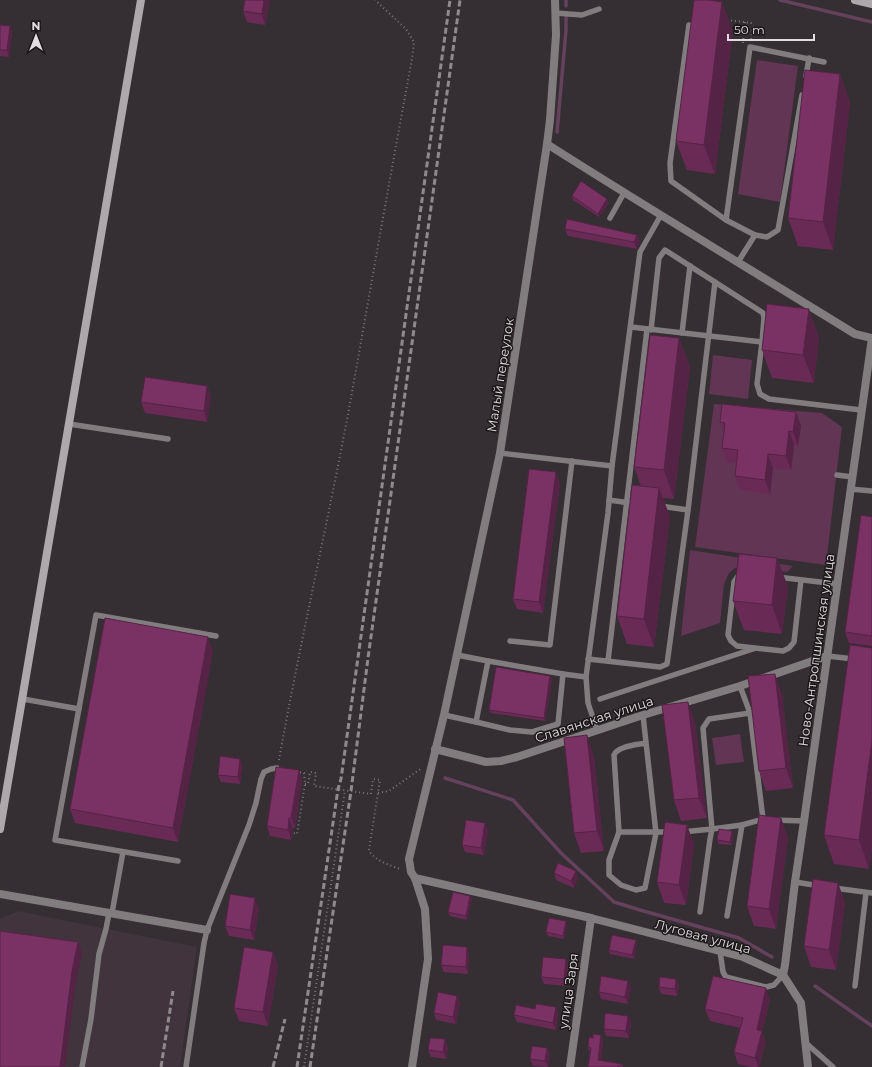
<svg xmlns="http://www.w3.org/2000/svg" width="872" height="1067" viewBox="0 0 872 1067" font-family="Montserrat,sans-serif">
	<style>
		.built { fill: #41343c }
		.green { fill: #613553 }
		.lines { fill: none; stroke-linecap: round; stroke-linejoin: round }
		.stream { stroke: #64425b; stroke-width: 3.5 }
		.path { stroke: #7d777a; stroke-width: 2; stroke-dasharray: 1 3; stroke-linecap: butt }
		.lane { stroke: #817d7f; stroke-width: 5.5 }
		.street { stroke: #817d7f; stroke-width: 8 }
		.secondary { stroke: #aea8ac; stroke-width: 8 }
		.rail { stroke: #908a8d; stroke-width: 3; stroke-dasharray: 6 3; stroke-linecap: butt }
		.wall { fill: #692b56 }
		.shaded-wall { fill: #552346 }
		.building { fill: #7a3264; stroke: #552346 }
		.labels { text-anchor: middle; stroke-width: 3; stroke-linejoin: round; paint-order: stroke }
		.street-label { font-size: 13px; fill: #e1dcdf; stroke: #1b1719 }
	</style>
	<rect width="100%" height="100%" fill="#352e32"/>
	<!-- built -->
	<path class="built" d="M18 911 197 947 180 1067H0V919Z"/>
	<!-- green -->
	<g class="green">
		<path d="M757 60 798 66 780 202 738 194Z"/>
		<path d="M713 355 752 360 748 399 709 394Z"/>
		<path d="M714 404 822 413 842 427 826 565 695 547Z"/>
		<path d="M690 550 793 566 787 572 744 567 735 568 729 573 724 584 720 623 681 636Z"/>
		<path d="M740 734 744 762 716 765 712 738Z"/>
	</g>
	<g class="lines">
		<!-- stream -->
		<g class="stream">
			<path d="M780 0 872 22"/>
			<path d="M566 6V0"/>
			<path d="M557 132 566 30V17"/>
			<path d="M445 778 513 800 561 853 614 902 640 910 739 938 772 957"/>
			<path d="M815 986 872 1026"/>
		</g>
		<!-- path -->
		<g class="path">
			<path d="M727 20 751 23 753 27 751 40"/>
			<path d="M743 43 745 22"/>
			<path d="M279 760C300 643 327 526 349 409 370 292 390 176 412 59L414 42 406 29 375 0"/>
			<path d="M305 784H308L310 772 316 773 314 786 371 794 373 779 380 780 369 850C374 861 390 865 400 869"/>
			<path d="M378 793 389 791 422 768"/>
			<path d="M290 832 297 834 305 784 304 773 297 772"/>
			<path d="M304 1067 345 790"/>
		</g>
		<!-- lane -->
		<g class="lane">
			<path d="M555 13 582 15 599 9"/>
			<path d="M689 25 670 163 671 181 726 220"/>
			<path d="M806 76 809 58"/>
			<path d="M802 95 778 230 767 237 755 235 726 220 750 47 824 62"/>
			<path d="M610 218 624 193"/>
			<path d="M738 262 755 235"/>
			<path d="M631 327 762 342 757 384 760 394 769 399 861 410"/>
			<path d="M651 330 659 258 665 250 763 313 764 318 762 342"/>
			<path d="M682 333 690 266"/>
			<path d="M69 424 168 439"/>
			<path d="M500 453 612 466 608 513 586 677"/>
			<path d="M612 466 640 252 661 215"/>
			<path d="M837 475 852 477"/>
			<path d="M850 489 872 491"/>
			<path d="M609 500 630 503"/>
			<path d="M688 510 715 282"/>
			<path d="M741 574 738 576 734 582 728 635 731 641 737 646 783 651 789 648 794 642 801 580"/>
			<path d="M777 577 837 584"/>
			<path d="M510 641 550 645 572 461"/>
			<path d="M457 655 488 661 563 674 586 677 588 703 597 730"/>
			<path d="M827 656 854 659"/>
			<path d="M588 659 660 667 667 664 688 510 660 506"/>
			<path d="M608 661 647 329"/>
			<path d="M740 686 750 713 763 819"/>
			<path d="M23 699 79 709"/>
			<path d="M600 699 753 649"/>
			<path d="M444 715 476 722 488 661"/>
			<path d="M643 715 656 833 645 888 636 890 621 885 609 875V860L619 832 614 755C618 746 636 745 646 743"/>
			<path d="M476 722 510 730 532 732 558 724 563 674"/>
			<path d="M774 820 804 821"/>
			<path d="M619 832H669"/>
			<path d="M682 832 712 829 742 825 764 819"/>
			<path d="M178 861 55 840 96 615 216 636"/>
			<path d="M795 882 820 886"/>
			<path d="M834 888 872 893"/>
			<path d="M700 912 710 839 712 829 703 728 709 719 750 713"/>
			<path d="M112 913 123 852"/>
			<path d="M727 916 742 825"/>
			<path d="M720 951 723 972 726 977 766 987 774 985 783 975"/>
			<path d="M855 986 866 893"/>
			<path d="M806 1043 833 1067"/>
			<path d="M82 1067 91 1019 99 954 106 929 109 913"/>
			<path d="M186 1067 204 943 207 930 249 825 256 803 261 779 264 772 271 769 277 768"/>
		</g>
		<!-- street -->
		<g class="street">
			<path d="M547 144C649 209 753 271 855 334L872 338 804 821 795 882 785 965 783 975"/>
			<path d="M435 749 486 762 501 761 517 757 643 715 740 686 827 656"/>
			<path d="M415 878 591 918 743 957 783 975 801 1003 808 1067"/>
			<path d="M0 894 207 930"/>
			<path d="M412 1067 428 959 425 909 415 878 411 872 409 859 444 715 500 453 547 144 550 120 556 35 555 0"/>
			<path d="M570 1067 591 918"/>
		</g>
		<!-- secondary -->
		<g class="secondary">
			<path d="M855 0 872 4"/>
			<path d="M0 829 141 0"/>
		</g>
		<!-- rail -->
		<g class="rail">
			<path d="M161 1067 173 991"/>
			<path d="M273 1067 285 1019"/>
			<path d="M297 1067 338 789 341 779 450 0"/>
			<path d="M310 1067 351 791 368 658 460 0"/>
		</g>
	</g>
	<!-- wall -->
	<g class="wall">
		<path d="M270 0 265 25 247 22 243 11Z"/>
		<path d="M0 25 10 26 12 33 9 57 0 56Z"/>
		<path d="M733 31 715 174 687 170 676 141Z"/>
		<path d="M840 74 850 103 833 250 798 246 788 218Z"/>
		<path d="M572 196 609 203 599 217 573 200Z"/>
		<path d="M565 229 637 235 640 242 637 249 568 236Z"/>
		<path d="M819 337 814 383 772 378 762 350Z"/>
		<path d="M679 338 690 367 674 499 663 498 670 517 654 647 627 644 617 616 641 486 634 467Z"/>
		<path d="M207 386 211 397 207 422 145 413 141 402Z"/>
		<path d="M796 412 801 426 798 446 794 445 791 470 773 468 770 494 740 490 735 476 736 463 727 462 722 448 724 433 720 422Z"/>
		<path d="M560 483 543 613 517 609 513 599Z"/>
		<path d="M872 517V646L849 643 845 632Z"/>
		<path d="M777 558 788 587 782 634 744 630 733 601Z"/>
		<path d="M872 648V847L869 869 834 864 824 835Z"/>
		<path d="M213 651 178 842 75 823 70 809Z"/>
		<path d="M552 679 545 721 491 713 489 710Z"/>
		<path d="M782 694 793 788 766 791 759 771Z"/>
		<path d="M695 722 707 818 681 821 674 800Z"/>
		<path d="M594 756 604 851 581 853 574 833Z"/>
		<path d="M240 759 242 766 240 784 221 782 218 775Z"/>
		<path d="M299 770 302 780 295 828H293L291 840 270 836 267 826Z"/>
		<path d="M781 818 788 838 776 929 754 926 747 906Z"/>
		<path d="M687 825 694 845 686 905 664 903 657 882Z"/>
		<path d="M488 830 484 855 465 852 462 845Z"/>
		<path d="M732 831 733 834 732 845 719 844 717 840Z"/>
		<path d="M554 873 578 878 574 888 556 880Z"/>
		<path d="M838 883 845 903 836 970 811 967 804 946Z"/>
		<path d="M470 896 472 899 467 920 450 916 448 912Z"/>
		<path d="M259 908 254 940 229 936 225 926Z"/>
		<path d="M567 925 564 939 548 936 546 932Z"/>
		<path d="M636 940 637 943 634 959 610 954 609 950Z"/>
		<path d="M467 947 469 954 468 974 444 972 441 965Z"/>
		<path d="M566 959 568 966 567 986 544 984 541 977Z"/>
		<path d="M278 965 268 1026 239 1021 234 1008Z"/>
		<path d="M679 986 677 996 661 994 659 987Z"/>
		<path d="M631 988 628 1004 601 999 599 992Z"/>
		<path d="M457 996 460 1003 456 1024 436 1020 434 1013Z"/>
		<path d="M770 999 762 1033 766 1042 759 1067H751L738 1064 734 1052 740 1028 710 1021 705 1009Z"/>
		<path d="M556 1007 558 1014 556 1030 517 1022 514 1015Z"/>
		<path d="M628 1016 631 1023 629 1038 606 1036 604 1029Z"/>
		<path d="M601 1035 603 1041 601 1061 622 1064 623 1067H588L590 1053 588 1047 593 1038Z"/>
		<path d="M448 1046 446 1059 431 1057 428 1050Z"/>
		<path d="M547 1048 550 1055 548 1067 533 1066 530 1059Z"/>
	</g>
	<!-- shaded-wall -->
	<g class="shaded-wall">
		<path d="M264 0H270L265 25 262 14Z"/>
		<path d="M722 2 733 31 715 174 704 145Z"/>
		<path d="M10 26 12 33 9 57 7 50Z"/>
		<path d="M840 74 850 103 833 250 823 222Z"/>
		<path d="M607 199 609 203 599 217 598 214Z"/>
		<path d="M637 235 640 242 637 249 634 242Z"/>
		<path d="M809 309 819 337 814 383 803 355Z"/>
		<path d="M679 338 690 367 674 499 664 470Z"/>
		<path d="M207 386 211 397 207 422 204 411Z"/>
		<path d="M796 412 801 426 798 446 793 432Z"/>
		<path d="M789 431 794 445 791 470 786 456Z"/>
		<path d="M768 454 773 468 770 494 765 480Z"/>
		<path d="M556 472 560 483 543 613 539 602Z"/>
		<path d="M659 488 670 517 654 647 644 619Z"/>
		<path d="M777 558 788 587 782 634 772 605Z"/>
		<path d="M208 637 213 651 178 842 173 828Z"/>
		<path d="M775 674 782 694 793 788 786 768Z"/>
		<path d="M550 676 552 679 545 721 544 718Z"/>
		<path d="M688 702 695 722 707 818 699 798Z"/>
		<path d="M587 735 594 756 604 851 597 831Z"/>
		<path d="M872 741V847L869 869 859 840Z"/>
		<path d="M240 759 242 766 240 784 238 777Z"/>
		<path d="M299 770 302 780 295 828 291 818Z"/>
		<path d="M289 818 293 828 291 840 288 830Z"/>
		<path d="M781 818 788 838 776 929 769 909Z"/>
		<path d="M485 823 488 830 484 855 481 848Z"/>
		<path d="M687 825 694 845 686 905 679 885Z"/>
		<path d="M732 831 733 834 732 845 730 842Z"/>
		<path d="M576 871 578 878 574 888 571 881Z"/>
		<path d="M838 883 845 903 836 970 829 950Z"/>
		<path d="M470 896 472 899 467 920 466 916Z"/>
		<path d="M255 898 259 908 254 940 250 930Z"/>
		<path d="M566 921 567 925 564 939 563 936Z"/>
		<path d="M636 940 637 943 634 959 632 955Z"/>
		<path d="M78 942 82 953 76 982 65 1067H60L72 971Z"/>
		<path d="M467 947 469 954 468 974 466 967Z"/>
		<path d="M273 952 278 965 268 1026 263 1012Z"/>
		<path d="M566 959 568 966 567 986 564 979Z"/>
		<path d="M676 979 679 986 677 996 675 989Z"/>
		<path d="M628 981 631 988 628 1004 625 997Z"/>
		<path d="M766 988 770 999 762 1033 766 1042 759 1067H758L755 1058 757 1030Z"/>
		<path d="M457 996 460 1003 456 1024 453 1017Z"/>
		<path d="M556 1007 558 1014 556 1030 553 1023Z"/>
		<path d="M628 1016 631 1023 629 1038 626 1031Z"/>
		<path d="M601 1035 603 1041 600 1067 598 1060Z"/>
		<path d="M445 1039 448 1046 446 1059 443 1052Z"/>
		<path d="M547 1048 550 1055 548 1067 545 1061Z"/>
	</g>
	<!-- building -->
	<g class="building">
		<path d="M245 0H264L262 14 243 11Z"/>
		<path d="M694 0H708L722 2 704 145 676 141Z"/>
		<path d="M0 25 10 26 7 50H0Z"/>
		<path d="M805 70 840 74 823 222 788 218Z"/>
		<path d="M581 181 607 199 598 214 572 196Z"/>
		<path d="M567 219 637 235 634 242 565 229Z"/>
		<path d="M767 304 809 309 803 355 762 350Z"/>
		<path d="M650 335 679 338 664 470 634 467Z"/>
		<path d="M145 377 207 386 204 411 141 402Z"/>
		<path d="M722 404 796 412 793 432 789 431 786 456 768 454 765 480 735 476 738 450 722 448 725 423 720 422Z"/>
		<path d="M529 469 556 472 539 602 513 599Z"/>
		<path d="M632 485 659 488 644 619 617 616Z"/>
		<path d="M861 515 872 517V636L845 632Z"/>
		<path d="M739 554 777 558 772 605 733 601Z"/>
		<path d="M105 618 208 637 173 828 70 809Z"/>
		<path d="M850 645 872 648V741L859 840 824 835Z"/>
		<path d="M496 667 550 676 544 718 489 710Z"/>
		<path d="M775 674 786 768 759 771 748 676Z"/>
		<path d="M688 702 699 798 674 800 662 705Z"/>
		<path d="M587 735 597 831 574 833 564 738Z"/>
		<path d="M220 756 240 759 238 777 218 775Z"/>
		<path d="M276 767 299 770 291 818H289L288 830 267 826Z"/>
		<path d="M759 815 781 818 769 909 747 906Z"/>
		<path d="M466 820 485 823 481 848 462 845Z"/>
		<path d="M665 822 687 825 679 885 657 882Z"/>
		<path d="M719 829 732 831 730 842 717 840Z"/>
		<path d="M558 863 576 871 571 881 554 873Z"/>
		<path d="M813 879 838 883 829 950 804 946Z"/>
		<path d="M453 892 470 896 466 916 448 912Z"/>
		<path d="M230 894 255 898 250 930 225 926Z"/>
		<path d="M549 918 566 921 563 936 546 932Z"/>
		<path d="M0 931 78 942 72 971 60 1067H0Z"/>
		<path d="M612 935 636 940 632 955 609 950Z"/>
		<path d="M443 945 467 947 466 967 441 965Z"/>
		<path d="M244 947 273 952 263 1012 234 1008Z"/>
		<path d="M543 957 566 959 564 979 541 977Z"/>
		<path d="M601 976 628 981 625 997 599 992Z"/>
		<path d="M713 976 766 988 757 1030 762 1031 755 1058 734 1052 743 1018 705 1009Z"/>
		<path d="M660 977 676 979 675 989 659 987Z"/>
		<path d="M438 992 457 996 453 1017 434 1013Z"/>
		<path d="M536 1004 556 1007 553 1023 514 1015 516 1005 535 1009Z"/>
		<path d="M605 1013 628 1016 626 1031 604 1029Z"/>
		<path d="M593 1034 601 1035 598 1060 622 1064 617 1067H588L591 1048 588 1047 589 1037 593 1038Z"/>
		<path d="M430 1038 445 1039 443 1052 428 1050Z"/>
		<path d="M532 1046 547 1048 545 1061 530 1059Z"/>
	</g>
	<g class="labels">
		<!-- street labels -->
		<g class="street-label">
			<text transform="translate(500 375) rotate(-81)" y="5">Малый переулок</text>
			<text transform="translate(816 650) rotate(-82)" y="5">Ново-Антропшинская улица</text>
			<text transform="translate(594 719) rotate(-18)" y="5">Славянская улица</text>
			<text transform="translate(703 936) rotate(15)" y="5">Луговая улица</text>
			<text transform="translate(568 991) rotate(-82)" y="5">улица Заря</text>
		</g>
	</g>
	<!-- north arrow -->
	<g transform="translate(36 36)" stroke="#1b1719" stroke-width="3" paint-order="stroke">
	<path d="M0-3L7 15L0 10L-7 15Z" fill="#e1dcdf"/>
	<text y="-6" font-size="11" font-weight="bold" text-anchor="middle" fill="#e1dcdf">N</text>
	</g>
	<!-- scale -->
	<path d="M728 34v6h86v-6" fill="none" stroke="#e1dcdf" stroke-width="2"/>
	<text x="734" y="34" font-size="12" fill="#e1dcdf" stroke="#1b1719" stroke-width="3" paint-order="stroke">50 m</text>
</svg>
